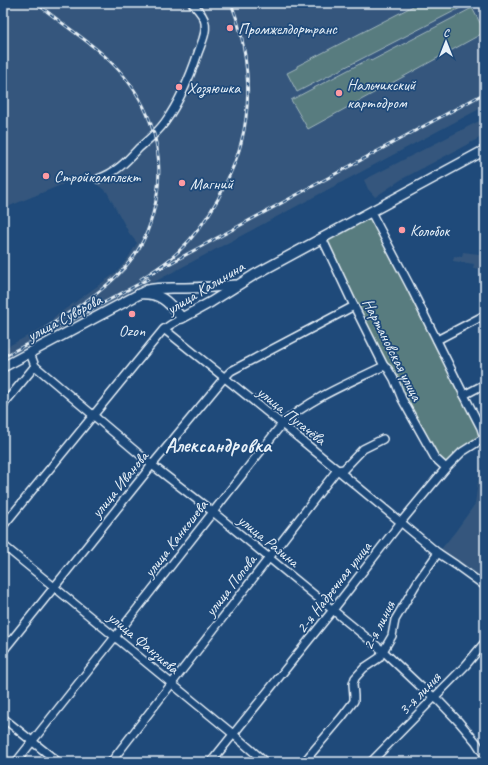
<svg xmlns="http://www.w3.org/2000/svg" width="488" height="765" viewBox="0 0 488 765" font-family="Caveat,sans-serif">
	<style>
		.built { fill: #34577d }
		.green { fill: #597b7f; stroke: #a0b6bc }
		.lines { fill: none; stroke-linecap: round; stroke-linejoin: round }
		.minor-casing { stroke: #e8f1f8; stroke-width: 10 }
		.major-casing { stroke: #e8f1f8; stroke-width: 12 }
		.minor { stroke: #1f4a7a; stroke-width: 7 }
		.major { stroke: #1f4a7a; stroke-width: 9 }
		.rail-casing { stroke: #e8f1f8; stroke-width: 3 }
		.rail { stroke: #1f4a7a; stroke-width: 1.5; stroke-dasharray: 4.5; stroke-linecap: butt }
		.poi-dot { fill: #ff9aa2; stroke: #1f4a7a; stroke-width: 1.5 }
		.labels { text-anchor: middle; stroke-width: 3.5; stroke-linejoin: round; paint-order: stroke }
		.poi-label { font-size: 16px; fill: #e8f1f8; stroke: #1f4a7a; text-anchor: start }
		.street-label { font-size: 16px; fill: #e8f1f8; stroke: #1f4a7a }
		.district-label { font-size: 20px; font-weight: bold; fill: #e8f1f8; stroke: #1f4a7a }
	</style>
	<rect width="100%" height="100%" fill="#1f4a7a"/>
	<filter id="ink" filterUnits="userSpaceOnUse"><feTurbulence type="fractalNoise" baseFrequency=".025" numOctaves="2"/><feDisplacementMap in="SourceGraphic" scale="8" xChannelSelector="R" yChannelSelector="G"/><feConvolveMatrix kernelMatrix="1 2 1 2 8 2 1 2 1" color-interpolation-filters="sRGB"/></filter>
	<g filter="url(#ink)">
		<!-- built -->
		<g class="built">
			<path d="M3 3H485V106L141 289 3 360V349L35 332 52 322 53 318 117 272 128 258 137 243 129 233 107 192 95 183 89 172 61 185 12 205 3 210Z"/>
			<path d="M485 118V135L402 179 375 197 368 189 364 180Z"/>
			<path d="M481 243H485V261H484L482 269 473 268 474 264 453 261 454 256 462 257 463 252 479 254Z"/>
			<path d="M484 438 485 439V586L438 553 455 532 475 504Z"/>
		</g>
		<!-- green -->
		<g class="green">
			<path d="M419 3H470L297 92 287 73 297 68V66Z"/>
			<path d="M472 8 485 32 308 129 291 100 369 59 371 61Z"/>
			<path d="M371 212 484 438 446 468 435 458 322 238Z"/>
		</g>
		<g class="lines">
			<!-- minor casing -->
			<g class="minor-casing">
				<g id="minor">
					<path d="M98 179C117 172 126 162 139 148 148 140 158 132 165 122 180 101 190 77 198 53 201 44 207 33 205 23 204 15 197 9 192 3"/>
					<path d="M371 212 410 286 464 395 481 428 484 438"/>
					<path d="M322 238 354 306 384 366 388 369 394 379 402 399 435 458 446 468"/>
					<path d="M164 329 282 424 438 553 456 565 485 586"/>
					<path d="M437 340 485 315"/>
					<path d="M30 353 35 366 152 465 213 512 383 651 420 686 439 701 459 722 476 742 485 756"/>
					<path d="M464 395 485 384"/>
					<path d="M3 405 35 366"/>
					<path d="M3 526 163 330 170 325 182 318"/>
					<path d="M3 545 115 637 233 734 265 762"/>
					<path d="M3 651 152 465 224 378 231 371 354 306"/>
					<path d="M3 718 58 762"/>
					<path d="M16 762 115 637 282 424C311 398 349 383 384 366"/>
					<path d="M111 762 337 470 344 469 363 449 383 439"/>
					<path d="M211 762 333 610 401 522 425 493 446 468 462 452 484 438"/>
					<path d="M304 762 342 717 354 701V696L353 684 355 678 364 668 379 658 392 636 395 620 418 581 438 553"/>
					<path d="M371 762 466 665 485 642"/>
				</g>
			</g>
			<!-- major casing -->
			<g class="major-casing">
				<g id="major">
					<path d="M139 294C161 292 169 303 182 318L211 302 254 275 485 150"/>
					<path d="M3 367 147 290C159 287 172 288 185 288 201 288 218 287 235 285"/>
				</g>
			</g>
			<!-- minor -->
			<use href="#minor" class="minor"/>
			<!-- major -->
			<use href="#major" class="major"/>
			<!-- rail casing -->
			<g class="rail-casing">
				<g id="rail">
					<path d="M36 3C49 13 63 24 77 34 89 43 101 52 112 63 147 98 165 144 157 195 153 219 146 242 130 261 109 289 76 307 48 327"/>
					<path d="M231 3C248 45 253 99 241 143 236 163 227 181 218 199 207 219 194 237 178 252 167 263 153 271 141 279L485 93"/>
					<path d="M3 357 148 279"/>
				</g>
			</g>
			<!-- rail -->
			<use href="#rail" class="rail"/>
		</g>
	</g>
	<!-- markers -->
	<g class="poi-dot">
		<circle cx="230" cy="28" r="4"/>
		<circle cx="179" cy="87" r="4"/>
		<circle cx="339" cy="93" r="4"/>
		<circle cx="46" cy="176" r="4"/>
		<circle cx="182" cy="183" r="4"/>
		<circle cx="402" cy="230" r="4"/>
		<circle cx="132" cy="314" r="4"/>
	</g>
	<g class="labels">
		<!-- poi labels -->
		<g class="poi-label">
			<text x="238" y="34">Промжелдортранс</text>
			<text x="347" y="90">Нальчикский<tspan x="347" dy="18">картодром</tspan></text>
			<text x="187" y="93">Хозяюшка</text>
			<text x="54" y="182">Стройкомплект</text>
			<text x="190" y="189">Магний</text>
			<text x="410" y="236">Колобок</text>
			<text x="132" y="336" text-anchor="middle">Ozon</text>
		</g>
		<!-- street labels -->
		<g class="street-label">
			<text transform="translate(205 287) rotate(-31)" y="6">улица Калинина</text>
			<text transform="translate(64 317) rotate(-28)" y="6">улица Суворова</text>
			<text transform="translate(393 349) rotate(63)" y="6">Нартановская улица</text>
			<text transform="translate(292 415) rotate(39)" y="6">улица Пугачёва</text>
			<text transform="translate(119 484) rotate(-51)" y="6">улица Иванова</text>
			<text transform="translate(175 538) rotate(-52)" y="6">улица Канкошева</text>
			<text transform="translate(269 540) rotate(39)" y="6">улица Разина</text>
			<text transform="translate(230 585) rotate(-52)" y="6">улица Попова</text>
			<text transform="translate(333 587) rotate(-52)" y="6">2-я Надречная улица</text>
			<text transform="translate(378 625) rotate(-63)" y="6">2-я линия</text>
			<text transform="translate(144 642) rotate(40)" y="6">улица Фанзиева</text>
			<text transform="translate(419 693) rotate(-46)" y="6">3-я линия</text>
		</g>
		<!-- district labels -->
		<g class="district-label">
			<text x="218" y="452">Александровка</text>
		</g>
	</g>
	<!-- margin -->
	<rect width="488" height="765" fill="none" stroke="#1f4a7a" stroke-width="16"/>
	<rect x="8" y="8" width="472" height="749" fill="none" stroke="#e8f1f8" stroke-width="1.5" filter="url(#ink)"/>
	<!-- north arrow -->
	<g transform="translate(446 42)" stroke="#1f4a7a" stroke-width="3" paint-order="stroke">
	<path d="M0-3L7 15L0 10L-7 15Z" fill="#e8f1f8"/>
	<text y="-6" font-size="11" font-weight="bold" text-anchor="middle" fill="#e8f1f8">С</text>
	</g>
</svg>
